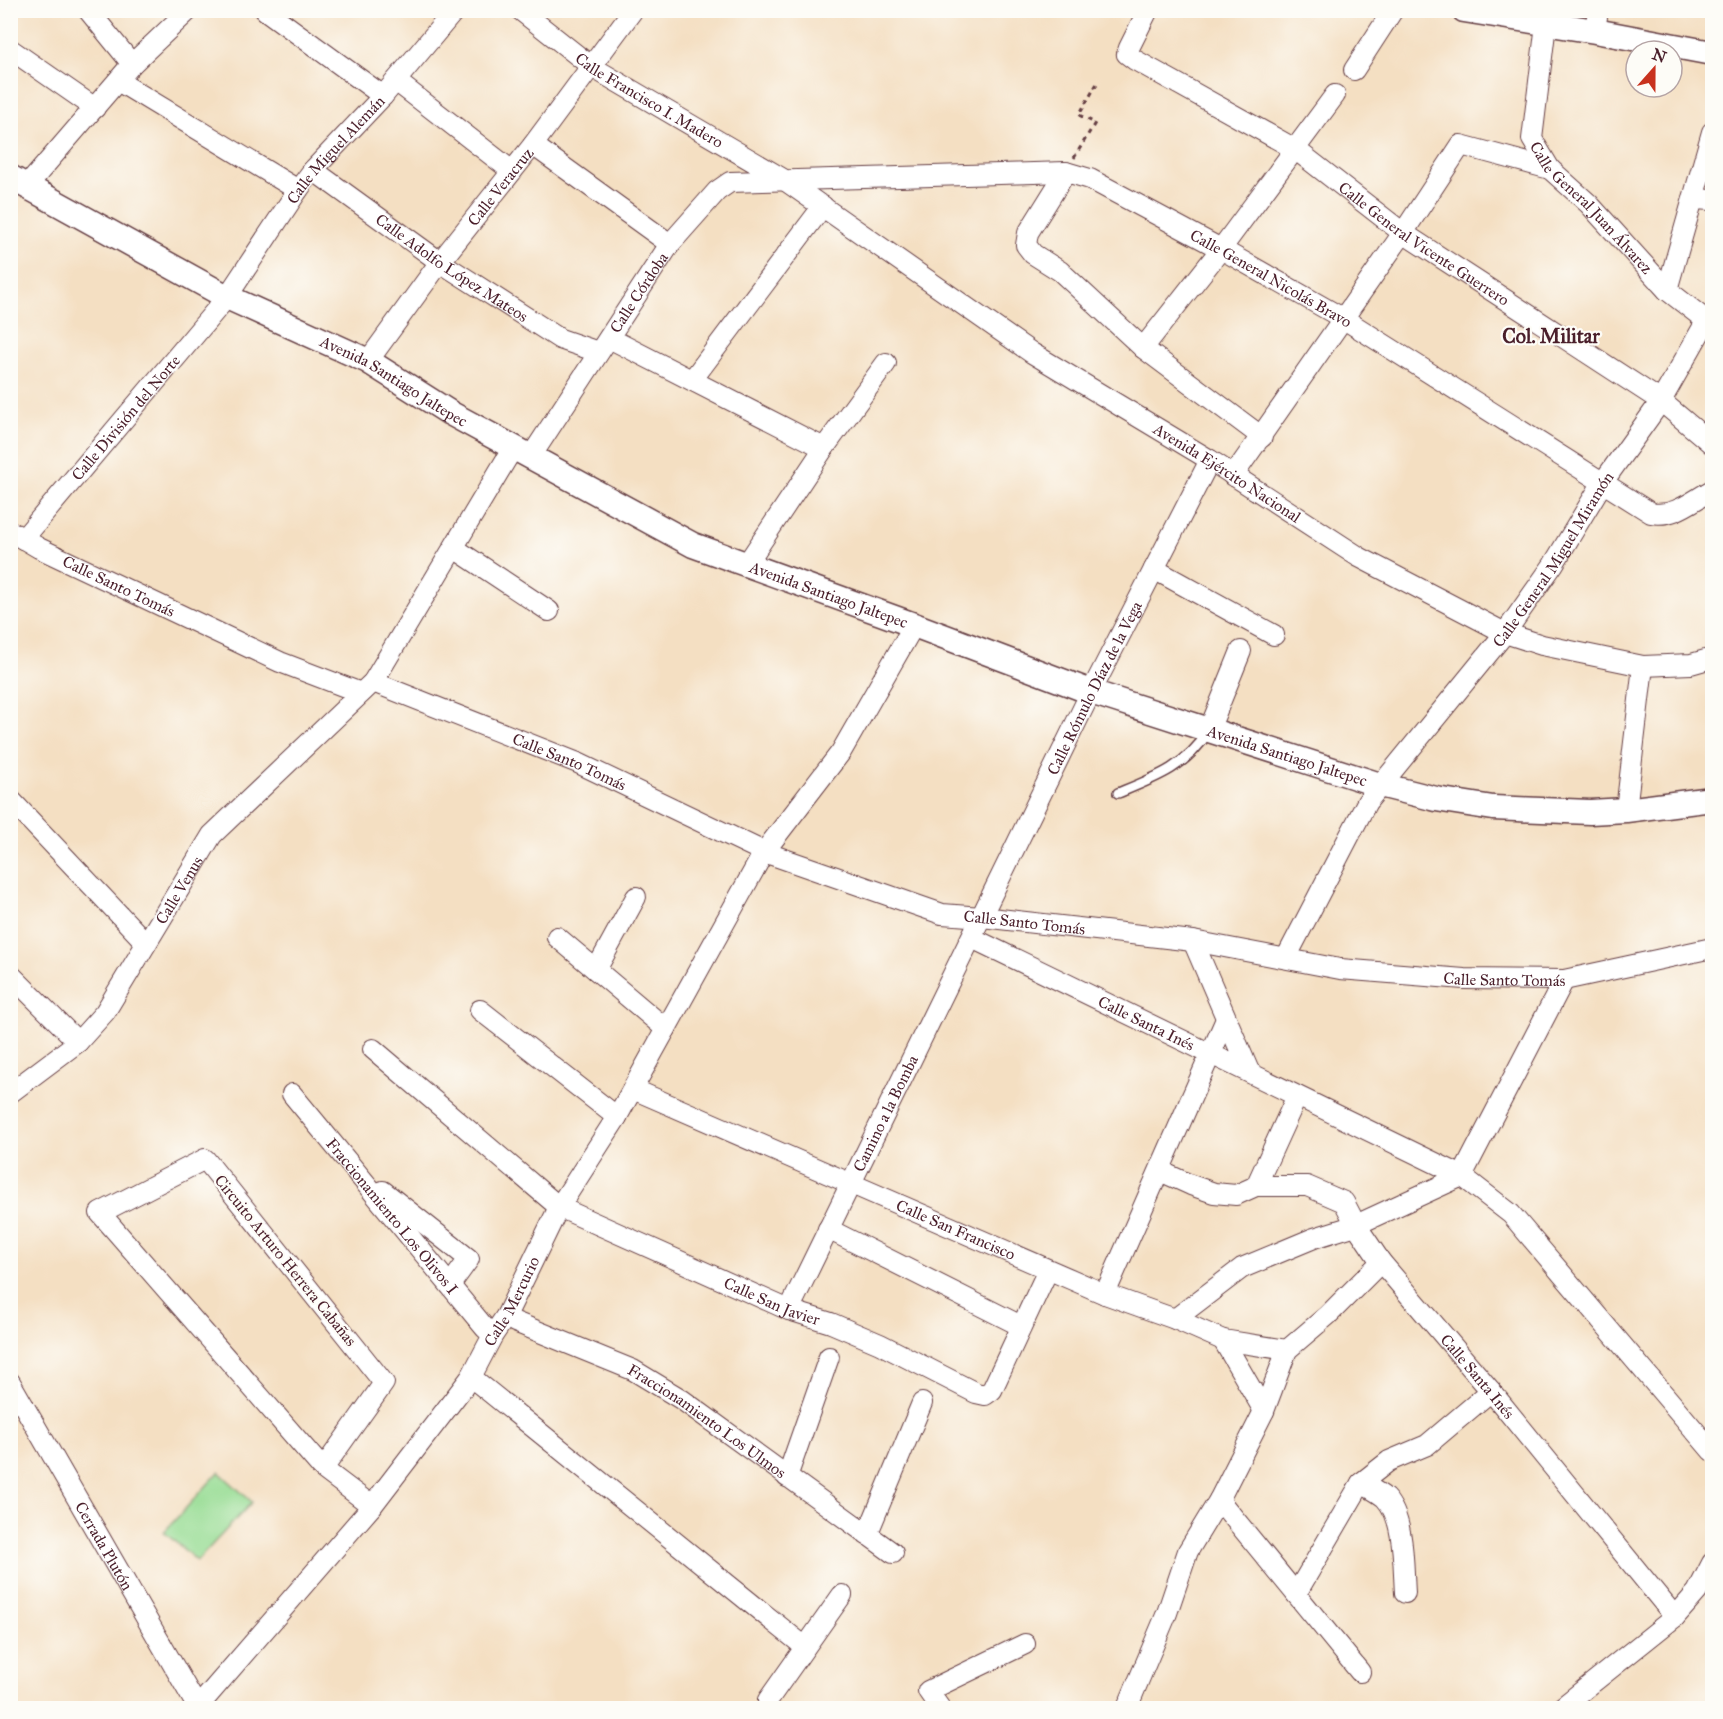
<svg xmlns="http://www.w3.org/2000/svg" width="1723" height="1719" viewBox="0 0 1723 1719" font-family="'IM FELL Great Primer',serif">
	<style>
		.green { fill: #99dd95; stroke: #727e60; stroke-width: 1.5 }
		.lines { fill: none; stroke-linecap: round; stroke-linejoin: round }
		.service-casing { stroke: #643c42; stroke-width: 12 }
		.minor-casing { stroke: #643c42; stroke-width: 22 }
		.tertiary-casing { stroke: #643c42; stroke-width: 27 }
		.path { stroke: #643c42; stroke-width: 3; stroke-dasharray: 4.5 4.5; stroke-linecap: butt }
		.service { stroke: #fff; stroke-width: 9 }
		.minor { stroke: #fff; stroke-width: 20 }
		.tertiary { stroke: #fff; stroke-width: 24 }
		.labels { text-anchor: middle; stroke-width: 4.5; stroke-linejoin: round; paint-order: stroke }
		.street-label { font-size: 16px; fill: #4a1f2b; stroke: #fdfcf7 }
		.quarter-label { font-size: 20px; font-weight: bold; fill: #4a1f2b; stroke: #fdfcf7 }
	</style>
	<rect width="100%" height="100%" fill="#fdfcf7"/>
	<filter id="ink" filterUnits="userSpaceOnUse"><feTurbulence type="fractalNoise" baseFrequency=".0167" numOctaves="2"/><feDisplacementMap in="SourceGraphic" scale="12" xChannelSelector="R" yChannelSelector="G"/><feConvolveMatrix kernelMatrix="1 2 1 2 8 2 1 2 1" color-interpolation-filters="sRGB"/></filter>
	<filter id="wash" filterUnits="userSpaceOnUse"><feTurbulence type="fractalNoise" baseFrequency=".008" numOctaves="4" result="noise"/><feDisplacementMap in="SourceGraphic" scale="24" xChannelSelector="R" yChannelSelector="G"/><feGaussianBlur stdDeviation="1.35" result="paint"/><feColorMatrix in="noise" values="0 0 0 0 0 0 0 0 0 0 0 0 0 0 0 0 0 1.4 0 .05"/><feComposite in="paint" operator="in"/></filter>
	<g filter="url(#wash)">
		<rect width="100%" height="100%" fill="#f4dfc2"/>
		<!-- green -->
		<path class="green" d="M219 1472 252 1502 197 1561 164 1532Z"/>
	</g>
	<g filter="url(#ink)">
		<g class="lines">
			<!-- service casing -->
			<g class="service-casing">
				<path id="service" d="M1118 793C1155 778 1186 767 1208 732"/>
			</g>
			<!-- minor casing -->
			<g class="minor-casing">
				<g id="minor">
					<path d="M88 10 132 64"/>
					<path d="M265 10 383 96"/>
					<path id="s1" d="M520 10 592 67 783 179 1032 353 1210 460 1359 557 1505 633 1542 645 1643 666 1691 664 1712 658"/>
					<path id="s2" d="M1148 10 1129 48 1127 54 1135 60 1295 149 1403 233 1661 401 1712 444"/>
					<path id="s3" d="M1546 24 1532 139 1550 169 1589 204 1667 290 1712 325"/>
					<path d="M1595 31 1598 10"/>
					<path d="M10 49 95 108"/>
					<path d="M1354 70 1393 10"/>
					<path d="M118 81 298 190"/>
					<path d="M396 81 512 171"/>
					<path d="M533 145 670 244"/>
					<path id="s4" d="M313 170 440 262 560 339 598 352"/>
					<path d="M1066 172 1028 233 1026 245 1033 254 1060 271 1143 348 1262 437"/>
					<path d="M27 186 132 64 189 10"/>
					<path d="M1693 199 1712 200"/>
					<path d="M1667 290 1712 132"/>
					<path d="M609 338 824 448"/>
					<path d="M1143 348 1221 249 1335 95"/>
					<path id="s5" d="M368 361 440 262 533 145 633 10"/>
					<path d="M692 380 823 206"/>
					<path id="s6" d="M530 458 670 244 717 191 730 182 1066 172 1090 179 1221 249 1344 319 1651 513C1674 518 1693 500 1712 490"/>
					<path d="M1233 476 1403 233 1461 145 1550 169"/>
					<path id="s7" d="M10 531 39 548 280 662 361 693"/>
					<path id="s8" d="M23 539 227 297 298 190 313 170 383 96 455 10"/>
					<path d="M454 548 549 611"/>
					<path d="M746 565 824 448 886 363"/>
					<path d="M1154 569 1274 635"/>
					<path id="s9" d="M373 682 578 763 764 852 942 914 982 917 1193 941 1340 969 1464 979 1564 980 1712 948"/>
					<path d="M1209 730 1241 651"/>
					<path d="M10 799 146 943"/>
					<path d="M1626 810 1643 666"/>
					<path d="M557 937 666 1029"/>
					<path id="s10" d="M972 938 1462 1176 1511 1214 1712 1451"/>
					<path d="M1193 941 1249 1071"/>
					<path id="s11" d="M1286 958 1367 802 1505 633 1553 565 1603 482 1661 401 1707 320"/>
					<path d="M596 970 636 897"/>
					<path d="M10 974 78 1042"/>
					<path d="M480 1010 617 1117"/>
					<path id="s12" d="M373 1049 559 1207 789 1310 831 1323 880 1344 976 1393 985 1395 992 1390 1048 1270"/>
					<path id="s13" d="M633 1089 1105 1294 1175 1319 1223 1340 1287 1350"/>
					<path id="s14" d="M10 1093 78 1042 105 1012 212 835 373 682 513 448"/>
					<path id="s15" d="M292 1094 485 1328 493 1335"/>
					<path id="s16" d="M1160 1171 1191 1185 1214 1193 1236 1195 1256 1186H1307L1344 1202 1356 1225 1381 1262 1491 1391 1675 1617"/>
					<path d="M1256 1186 1297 1096"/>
					<path d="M383 1191 469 1259 450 1285"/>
					<path d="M828 1229 1021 1326"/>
					<path d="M1105 1294 1226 1019"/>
					<path id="s17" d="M789 1310 1091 692 1210 460"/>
					<path id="s18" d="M506 1316 515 1322 633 1370 681 1399 893 1553"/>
					<path d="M1175 1319 1242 1268 1314 1238 1356 1225 1462 1176 1564 980"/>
					<path d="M1223 1340 1264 1411"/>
					<path d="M471 1377 805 1647"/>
					<path id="s19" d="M10 1382 198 1708"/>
					<path d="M323 1469 384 1383 205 1159 100 1213 323 1469 372 1506"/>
					<path d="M787 1477 829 1357"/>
					<path d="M1361 1483C1368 1487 1378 1492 1385 1498 1405 1519 1403 1565 1405 1593"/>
					<path d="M1219 1500 1360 1672"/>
					<path d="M867 1535 922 1403"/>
					<path d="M1296 1594 1361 1483 1389 1461 1427 1445 1491 1391"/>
					<path d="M768 1700 842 1595"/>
					<path id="s20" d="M197 1708 372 1506 471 1377 493 1335 506 1316 559 1207 617 1117 764 852 841 752 914 625"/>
					<path d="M940 1708 928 1691 1025 1644"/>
					<path d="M1127 1708 1167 1613 1188 1551 1219 1500 1264 1411 1287 1350 1328 1315 1381 1262"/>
					<path d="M1561 1708 1675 1617 1697 1592 1712 1563"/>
				</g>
			</g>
			<!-- tertiary casing -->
			<g class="tertiary-casing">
				<g id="tertiary">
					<path d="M1464 10 1595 31 1712 53"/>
					<path id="s21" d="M10 177 227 297 368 361 450 413 693 545 914 625 1091 692 1380 785 1436 799 1493 808 1590 812 1626 810 1712 799"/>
				</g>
			</g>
			<!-- path -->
			<path class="path" d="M1074 158 1095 123 1079 115 1099 80"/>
			<!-- service -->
			<use href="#service" class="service"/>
			<!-- minor -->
			<use href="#minor" class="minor"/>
			<!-- tertiary -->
			<use href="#tertiary" class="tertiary"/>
		</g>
	</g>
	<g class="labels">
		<!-- street labels -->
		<g class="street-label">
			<text dy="6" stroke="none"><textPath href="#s1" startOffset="158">Calle Francisco I. Madero</textPath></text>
			<text dy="6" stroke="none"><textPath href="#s8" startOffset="500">Calle Miguel Alemán</textPath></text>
			<text dy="6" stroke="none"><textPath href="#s5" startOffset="219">Calle Veracruz</textPath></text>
			<text dy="6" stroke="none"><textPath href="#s3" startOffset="207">Calle General Juan Álvarez</textPath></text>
			<text dy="6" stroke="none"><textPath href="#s2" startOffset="402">Calle General Vicente Guerrero</textPath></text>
			<text dy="6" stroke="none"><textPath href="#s4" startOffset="170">Calle Adolfo López Mateos</textPath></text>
			<text dy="6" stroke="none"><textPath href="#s6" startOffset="910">Calle General Nicolás Bravo</textPath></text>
			<text dy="6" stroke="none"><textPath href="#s6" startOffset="198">Calle Córdoba</textPath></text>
			<text dy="6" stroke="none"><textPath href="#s21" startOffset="435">Avenida Santiago Jaltepec</textPath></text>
			<text dy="6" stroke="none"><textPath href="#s8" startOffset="159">Calle División del Norte</textPath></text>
			<text dy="6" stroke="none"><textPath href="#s1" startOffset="846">Avenida Ejército Nacional</textPath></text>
			<text dy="6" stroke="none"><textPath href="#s11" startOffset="482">Calle General Miguel Miramón</textPath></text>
			<text dy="6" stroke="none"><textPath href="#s7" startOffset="122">Calle Santo Tomás</textPath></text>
			<text dy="6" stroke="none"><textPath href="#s21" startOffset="921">Avenida Santiago Jaltepec</textPath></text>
			<text dy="6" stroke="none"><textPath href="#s17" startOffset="693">Calle Rómulo Díaz de la Vega</textPath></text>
			<text dy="6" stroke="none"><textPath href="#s21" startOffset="1407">Avenida Santiago Jaltepec</textPath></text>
			<text dy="6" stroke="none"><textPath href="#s9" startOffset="212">Calle Santo Tomás</textPath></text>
			<text dy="6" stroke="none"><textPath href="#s14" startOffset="268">Calle Venus</textPath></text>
			<text dy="6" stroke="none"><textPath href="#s9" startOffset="698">Calle Santo Tomás</textPath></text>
			<text dy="6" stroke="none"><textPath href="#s9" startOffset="1182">Calle Santo Tomás</textPath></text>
			<text dy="6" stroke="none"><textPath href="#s10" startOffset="194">Calle Santa Inés</textPath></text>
			<text dy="6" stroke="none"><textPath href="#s17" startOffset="219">Camino a la Bomba</textPath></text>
			<text dy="6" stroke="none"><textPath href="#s15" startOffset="158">Fraccionamiento Los Olivos I</textPath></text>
			<text dy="6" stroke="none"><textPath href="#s13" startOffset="352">Calle San Francisco</textPath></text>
			<text transform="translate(286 1260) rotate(51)" y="6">Circuito Arturo Herrera Cabañas</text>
			<text dy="6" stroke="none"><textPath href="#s12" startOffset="477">Calle San Javier</textPath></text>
			<text dy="6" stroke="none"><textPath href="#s20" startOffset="516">Calle Mercurio</textPath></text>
			<text dy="6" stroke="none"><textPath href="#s16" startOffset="414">Calle Santa Inés</textPath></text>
			<text dy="6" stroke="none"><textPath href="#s18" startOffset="228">Fraccionamiento Los Ulmos</textPath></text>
			<text dy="6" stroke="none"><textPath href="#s19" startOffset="189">Cerrada Plutón</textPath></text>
		</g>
		<!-- quarter labels -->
		<g class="quarter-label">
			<text x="1551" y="343">Col. Militar</text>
		</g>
	</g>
	<!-- margin -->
	<rect width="1723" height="1719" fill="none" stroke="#fdfcf7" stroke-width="36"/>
	<!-- north arrow -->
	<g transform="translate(1654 69) rotate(21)"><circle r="28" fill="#fdfcf7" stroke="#b5a4a5" stroke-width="1.5"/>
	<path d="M0-4.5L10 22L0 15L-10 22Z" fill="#c8321e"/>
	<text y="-9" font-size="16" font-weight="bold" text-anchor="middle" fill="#4a1f2b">N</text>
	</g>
</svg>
